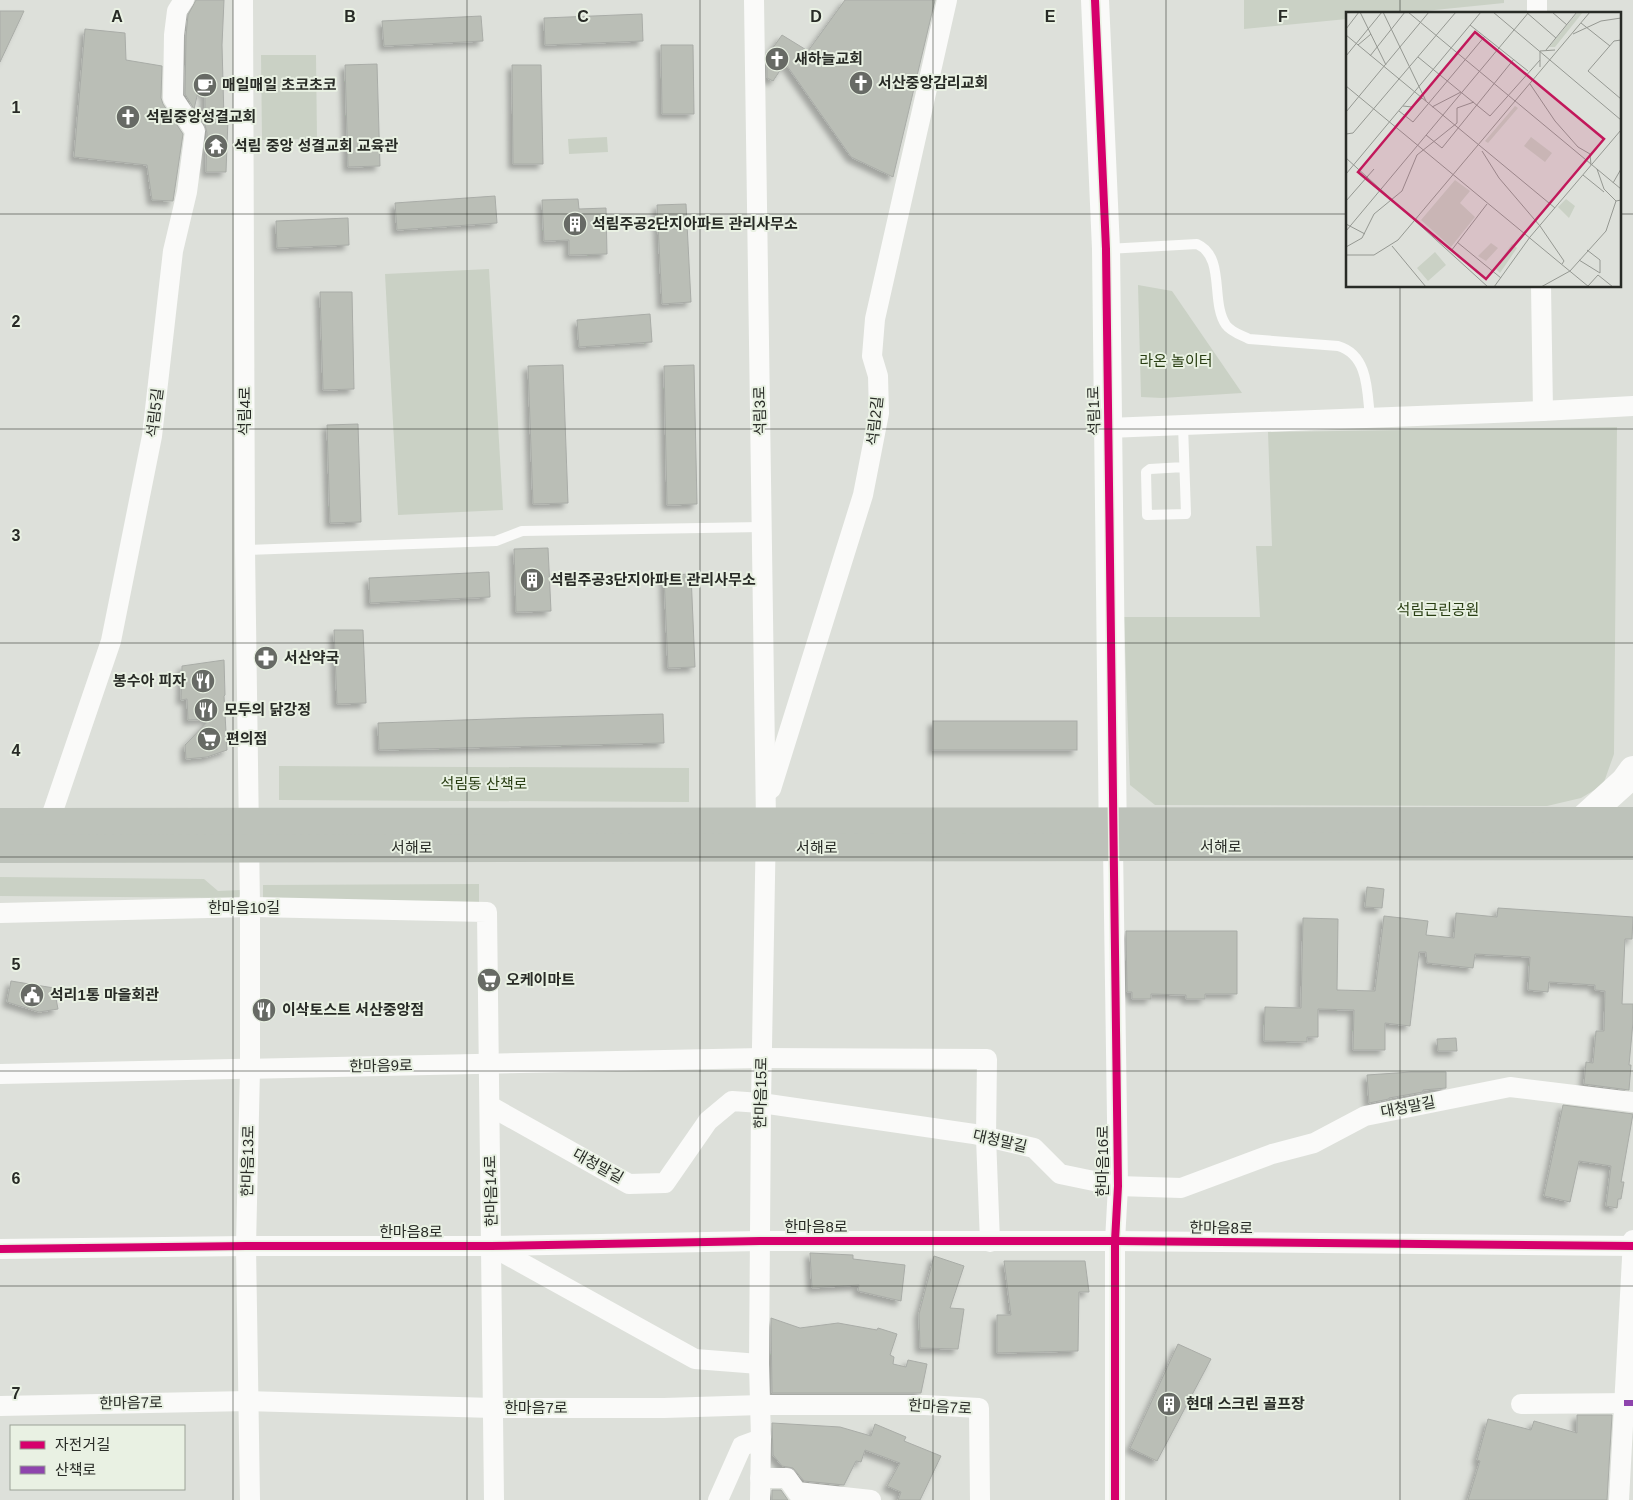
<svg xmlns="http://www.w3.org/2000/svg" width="1633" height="1500" viewBox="0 0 1633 1500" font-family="Arial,'Noto Sans KR',sans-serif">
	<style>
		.green { fill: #cad1c5 }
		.building { fill: #babeb6; stroke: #a9aca7; filter: url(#shadow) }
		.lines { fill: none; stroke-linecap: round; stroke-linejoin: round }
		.lane { stroke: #fafaf9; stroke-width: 10 }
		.street { stroke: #fafaf9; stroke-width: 20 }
		.secondary { stroke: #fafaf9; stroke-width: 28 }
		.primary { stroke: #bdc2ba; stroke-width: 28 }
		.quiet { stroke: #8e44ad; stroke-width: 6; stroke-dasharray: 12 6; stroke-linecap: butt }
		.cycleway-casing { stroke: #e9f1e3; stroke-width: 11 }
		.cycleway { stroke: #d6006c; stroke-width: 8 }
		.grid { fill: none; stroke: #282b26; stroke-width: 1; stroke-opacity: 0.55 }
		.labels { text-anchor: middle; stroke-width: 4; stroke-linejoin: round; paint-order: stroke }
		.poi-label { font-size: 15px; font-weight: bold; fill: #282b26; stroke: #e9f1e3; text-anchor: start }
		.park-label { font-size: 15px; fill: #283d12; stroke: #e9f1e3 }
		.street-label { font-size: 15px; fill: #282b26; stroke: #e9f1e3 }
		.inset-road { fill: none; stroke: #959892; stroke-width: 1 }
		.view { fill: #c2185b; fill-opacity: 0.15; stroke: #c2185b; stroke-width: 2.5 }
		.inset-edge { fill: none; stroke: #282b26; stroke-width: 2.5 }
		.grid-label { font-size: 16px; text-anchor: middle; font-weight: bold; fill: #282b26; stroke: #e9f1e3; stroke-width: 4; stroke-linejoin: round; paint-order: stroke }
	</style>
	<defs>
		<filter id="shadow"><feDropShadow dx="-4.5" dy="4.5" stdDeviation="2.5" flood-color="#0004"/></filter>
	</defs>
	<rect width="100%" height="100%" fill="#dde0da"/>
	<!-- green -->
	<g class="green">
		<path d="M1244 0H1504V3L1395 14H1347V19L1244 29Z"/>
		<path d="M261 55H316L317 139 262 140Z"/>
		<path d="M607 137 608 152 569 154 568 139Z"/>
		<path d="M489 269 503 510 398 515 385 274Z"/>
		<path d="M1138 285 1172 291 1242 393 1162 398 1141 397Z"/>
		<path d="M1617 427 1614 754 1603 785 1581 798 1547 806 1155 805 1130 785 1124 617H1260L1256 546H1272L1268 432Z"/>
		<path d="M279 766 689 768V802L279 800Z"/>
		<path d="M0 877 204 879 218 891 241 890 239 898 0 896Z"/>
		<path d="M479 884V903L263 905V885Z"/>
	</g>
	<!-- building -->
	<g class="building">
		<path d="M196 0H224L222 45 224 119 228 120 226 172H206L207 133 205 125V92H198L194 109 185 94 186 36 188 15Z"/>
		<path d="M845 0H935L893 177 851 157 785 63 773 81 767 78V56L782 35 808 51Z"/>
		<path d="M0 11H24L0 62Z"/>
		<path d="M642 14 643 41 545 45 544 18Z"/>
		<path d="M481 16 483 41 384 46 382 21Z"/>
		<path d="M85 29 125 33 126 60 162 66 161 98 163 104 183 134 173 201 152 200 147 165 74 157Z"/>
		<path d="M661 45H693L694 114H662Z"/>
		<path d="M377 64 380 166 348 167 345 65Z"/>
		<path d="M512 65H541L543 164H513Z"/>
		<path d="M495 196 497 223 397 230 395 203Z"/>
		<path d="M578 199 579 209 606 208 607 254 569 255V240L544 241 542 200Z"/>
		<path d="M686 204 691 302 662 304 657 205Z"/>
		<path d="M348 218 349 245 277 248 276 221Z"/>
		<path d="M320 292H352L354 389 323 390Z"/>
		<path d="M650 314 652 342 579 347 577 320Z"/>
		<path d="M563 365 568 503 533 504 528 366Z"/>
		<path d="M694 365 697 504 667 505 664 366Z"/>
		<path d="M358 424 361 522 330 523 327 425Z"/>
		<path d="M548 548 551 611 516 612 514 549Z"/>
		<path d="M489 572 490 597 370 603 369 578Z"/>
		<path d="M691 574 695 667 668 668 664 575Z"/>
		<path d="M334 630H363L366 703 337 704Z"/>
		<path d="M224 660 225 695 224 696 227 750 207 757 186 759 185 745 210 719 188 720 187 699 181 700 182 666Z"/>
		<path d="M663 714 664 743 379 750 378 723 518 718Z"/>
		<rect x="933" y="721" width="144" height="29"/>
		<path d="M1367 887 1384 889 1382 908 1365 907Z"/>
		<path d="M1498 908 1633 917 1632 939H1625L1622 1004H1633V1022L1629 1065H1631L1629 1090 1584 1084 1586 1062 1593 1063 1596 1031H1604L1605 991 1595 990V985L1549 982 1548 992 1528 990 1530 957 1475 954 1473 968 1427 963 1426 952H1419L1410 1026 1385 1023V1050H1353L1354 1010 1318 1009V1037H1307V1042L1264 1041 1265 1007 1301 1008 1303 918 1338 919 1337 990 1375 991 1384 916 1428 921 1426 935 1454 938 1456 913 1497 917Z"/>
		<path d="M1126 931H1237V994H1205V999H1186V995L1151 994V999H1132V992H1127Z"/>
		<path d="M11 981 54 988 58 1009 39 1012 7 1002Z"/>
		<path d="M1456 1038 1457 1051H1438L1437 1039Z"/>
		<path d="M1411 1072H1446V1088L1423 1090V1092L1389 1098V1099L1369 1103 1367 1075Z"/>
		<path d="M1563 1105 1633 1114 1621 1182H1624L1621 1199H1618L1617 1208 1606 1206 1611 1166 1579 1161 1570 1202 1544 1196Z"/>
		<path d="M810 1253 853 1255V1259L905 1265 901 1301 858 1291 859 1285 812 1288Z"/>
		<path d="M934 1256 964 1266 950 1308 964 1309 958 1349 920 1348 919 1314Z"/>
		<path d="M1004 1261H1085L1089 1292H1079L1078 1351 997 1353V1315H1011Z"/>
		<path d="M771 1318 800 1328 838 1323 877 1330 878 1328 897 1334 890 1355 894 1357 893 1364 906 1367 908 1360 927 1364 921 1393H772Z"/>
		<path d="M1178 1344 1211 1359 1157 1461 1130 1448Z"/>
		<path d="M1577 1415H1612L1607 1500H1468L1480 1461 1477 1460 1488 1419 1531 1430 1534 1421 1577 1433Z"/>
		<path d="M772 1423 840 1427 871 1436 875 1424 906 1437 904 1441 941 1456 920 1500H898L901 1492 887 1486 900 1463 865 1450 861 1462 856 1461 844 1485 804 1481 793 1468 782 1466 773 1455Z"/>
		<path d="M772 1490H781L788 1500H772Z"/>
	</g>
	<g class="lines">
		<!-- lane -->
		<g class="lane">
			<path d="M1107 249 1197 244C1226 257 1210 302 1226 325 1231 332 1241 335 1249 339L1338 346C1369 355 1367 392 1370 418"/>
			<path d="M1183 425 1186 514 1147 515 1146 472 1150 469 1184 467"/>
			<path d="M245 550 496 541 522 531 762 527"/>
		</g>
		<!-- street -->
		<g class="street">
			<path d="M243 0 245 550 250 907V1069L246 1246 250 1500"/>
			<path d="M754 0 766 822 761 1103 759 1364 761 1439 760 1500"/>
			<path d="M1537 0V14"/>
			<path d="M1541 286 1543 411"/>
			<path d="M1108 428 1543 411 1633 406"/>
			<path d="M771 789 863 495 879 413 878 376 872 356 875 319 947 0"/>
			<path d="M47 822 53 811 111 641 152 436 173 251 187 192 195 131 173 98 174 35 177 11 184 0"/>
			<path d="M1113 847 1118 1186 1115 1241V1500"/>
			<path d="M0 913 250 907 487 912 494 1500"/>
			<path d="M0 1074 761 1058 987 1059 986 1137 990 1242"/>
			<path d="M490 1106 629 1184 665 1183 708 1121 732 1101 761 1103 974 1134 1034 1148 1060 1174 1118 1186 1181 1188 1272 1154 1314 1143 1365 1116 1510 1087 1633 1102"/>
			<path d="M491 1246 695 1359 759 1364"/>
			<path d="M0 1249 246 1246H491L760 1241H1115L1633 1246"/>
			<path d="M1521 1404 1633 1403"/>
			<path d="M0 1406 249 1401 493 1408H664L761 1405H925L979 1408 980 1500"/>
			<path d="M760 1478H787L797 1492 871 1500"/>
			<path d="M718 1500 742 1446 761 1439"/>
			<path d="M1619 1500 1633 1240"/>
		</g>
		<!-- secondary -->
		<g class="secondary">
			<path d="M1095 0 1106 249 1113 846"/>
			<path d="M1581 821 1625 781 1633 770"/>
		</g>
		<!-- primary -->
		<g class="primary">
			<path d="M0 822 1633 821"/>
			<path d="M0 849 1633 846"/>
		</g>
		<!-- quiet -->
		<path class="quiet" d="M1624 1403H1633"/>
		<!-- cycleway casing -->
		<g class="cycleway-casing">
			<g id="cycleway">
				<path d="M1095 0 1106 249 1118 1186 1115 1241V1500"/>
				<path d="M0 1249 246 1246H491L760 1241H1115L1633 1246"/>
			</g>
		</g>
		<!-- cycleway -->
		<use href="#cycleway" class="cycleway"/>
	</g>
	<!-- grid -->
	<path class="grid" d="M233 0V1500M467 0V1500M700 0V1500M933 0V1500M1166 0V1500M1400 0V14M0 214H1347M1619 214H1633M1400 286V1500M0 429H1633M0 643H1633M0 857H1633M0 1071H1633M0 1286H1633"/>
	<!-- icons -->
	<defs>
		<g id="church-disc" transform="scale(1.25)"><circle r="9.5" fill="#676a65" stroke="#e9f1e3"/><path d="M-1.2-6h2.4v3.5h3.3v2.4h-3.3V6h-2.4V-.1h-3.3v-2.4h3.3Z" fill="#fff"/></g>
		<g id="cafe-disc" transform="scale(1.25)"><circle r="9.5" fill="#676a65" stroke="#e9f1e3"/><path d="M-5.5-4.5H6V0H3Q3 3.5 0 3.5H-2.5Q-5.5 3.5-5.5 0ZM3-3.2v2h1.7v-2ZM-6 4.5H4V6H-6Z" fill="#fff"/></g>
		<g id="temple-disc" transform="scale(1.25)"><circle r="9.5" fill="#676a65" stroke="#e9f1e3"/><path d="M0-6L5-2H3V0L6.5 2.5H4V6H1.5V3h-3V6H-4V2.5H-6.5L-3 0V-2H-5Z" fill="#fff"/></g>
		<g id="building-disc" transform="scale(1.25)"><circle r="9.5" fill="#676a65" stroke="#e9f1e3"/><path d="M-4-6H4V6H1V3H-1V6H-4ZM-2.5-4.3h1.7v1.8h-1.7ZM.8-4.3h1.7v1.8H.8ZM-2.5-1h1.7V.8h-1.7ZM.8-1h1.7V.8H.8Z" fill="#fff"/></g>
		<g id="pharmacy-disc" transform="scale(1.25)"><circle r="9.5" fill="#676a65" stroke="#e9f1e3"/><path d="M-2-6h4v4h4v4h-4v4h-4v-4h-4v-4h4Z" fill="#fff"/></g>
		<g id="restaurant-disc" transform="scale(1.25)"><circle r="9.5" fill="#676a65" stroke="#e9f1e3"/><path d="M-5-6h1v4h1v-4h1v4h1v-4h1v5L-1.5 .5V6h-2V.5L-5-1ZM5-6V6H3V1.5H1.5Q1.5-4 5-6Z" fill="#fff"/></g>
		<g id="supermarket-disc" transform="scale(1.25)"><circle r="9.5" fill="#676a65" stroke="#e9f1e3"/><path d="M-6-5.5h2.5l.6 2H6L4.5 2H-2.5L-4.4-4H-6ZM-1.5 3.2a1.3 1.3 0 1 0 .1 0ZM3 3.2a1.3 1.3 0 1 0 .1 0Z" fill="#fff"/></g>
		<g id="civic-disc" transform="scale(1.25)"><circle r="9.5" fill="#676a65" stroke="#e9f1e3"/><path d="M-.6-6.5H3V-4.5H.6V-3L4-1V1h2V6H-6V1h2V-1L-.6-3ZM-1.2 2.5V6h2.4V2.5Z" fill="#fff"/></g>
	</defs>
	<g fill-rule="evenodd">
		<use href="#church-disc" x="777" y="59"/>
		<use href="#church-disc" x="861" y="83"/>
		<use href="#cafe-disc" x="205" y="85"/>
		<use href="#church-disc" x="128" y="117"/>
		<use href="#temple-disc" x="216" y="146"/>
		<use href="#building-disc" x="575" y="224"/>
		<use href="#building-disc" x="532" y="580"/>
		<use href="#pharmacy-disc" x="266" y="658"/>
		<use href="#restaurant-disc" x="203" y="681"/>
		<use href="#restaurant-disc" x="206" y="710"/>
		<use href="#supermarket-disc" x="209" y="739"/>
		<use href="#supermarket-disc" x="489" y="980"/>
		<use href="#civic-disc" x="32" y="995"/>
		<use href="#restaurant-disc" x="264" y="1010"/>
		<use href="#building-disc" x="1169" y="1404"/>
	</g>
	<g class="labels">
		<!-- poi labels -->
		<g class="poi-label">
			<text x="794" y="64">새하늘교회</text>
			<text x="878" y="88">서산중앙감리교회</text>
			<text x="222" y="90">매일매일 초코초코</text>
			<text x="146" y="122">석림중앙성결교회</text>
			<text x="234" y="151">석림 중앙 성결교회 교육관</text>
			<text x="592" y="229">석림주공2단지아파트 관리사무소</text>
			<text x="550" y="585">석림주공3단지아파트 관리사무소</text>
			<text x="284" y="663">서산약국</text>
			<text x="186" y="686" text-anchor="end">봉수아 피자</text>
			<text x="224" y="715">모두의 닭강정</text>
			<text x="226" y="744">편의점</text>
			<text x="506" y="985">오케이마트</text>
			<text x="50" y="1000">석리1통 마을회관</text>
			<text x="282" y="1015">이삭토스트 서산중앙점</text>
			<text x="1186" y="1409">현대 스크린 골프장</text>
		</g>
		<!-- park labels -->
		<g class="park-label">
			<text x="1176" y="366">라온 놀이터</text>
			<text x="1438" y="615">석림근린공원</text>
			<text x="484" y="789">석림동 산책로</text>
		</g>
		<!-- street labels -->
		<g class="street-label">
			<text transform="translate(245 411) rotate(-90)" y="5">석림4로</text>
			<text transform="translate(760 411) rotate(-91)" y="5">석림3로</text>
			<text transform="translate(1094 411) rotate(-91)" y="5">석림1로</text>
			<text transform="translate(155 413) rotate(-83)" y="5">석림5길</text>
			<text transform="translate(875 421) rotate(-84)" y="5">석림2길</text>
			<text x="1221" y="852">서해로</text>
			<text x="412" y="853">서해로</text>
			<text x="817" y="853">서해로</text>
			<text x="244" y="913">한마음10길</text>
			<text transform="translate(381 1066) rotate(-1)" y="5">한마음9로</text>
			<text transform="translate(761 1093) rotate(-89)" y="5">한마음15로</text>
			<text transform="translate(1408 1107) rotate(-11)" y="5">대청말길</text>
			<text transform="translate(1000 1141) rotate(13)" y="5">대청말길</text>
			<text transform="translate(248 1161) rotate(-89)" y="5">한마음13로</text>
			<text transform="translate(1103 1161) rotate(-90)" y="5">한마음16로</text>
			<text transform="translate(598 1166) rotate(29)" y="5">대청말길</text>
			<text transform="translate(491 1191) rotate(-91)" y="5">한마음14로</text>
			<text x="816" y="1232">한마음8로</text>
			<text transform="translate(1221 1228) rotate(1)" y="5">한마음8로</text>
			<text x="411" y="1237">한마음8로</text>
			<text transform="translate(131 1403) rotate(-1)" y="5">한마음7로</text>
			<text transform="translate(940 1407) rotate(3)" y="5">한마음7로</text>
			<text x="536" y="1413">한마음7로</text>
		</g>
	</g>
	<!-- overview -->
	<g transform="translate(1346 12)">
		<rect width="275" height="275" fill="#dde0da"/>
		<path d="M232 0H237L209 35H203ZM169 94 172 96 142 131 139 129ZM185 125 206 141 199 150 178 134ZM109 168 124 179 114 191 129 205 105 235 75 208ZM220 187 229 194 223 206 212 195ZM145 231 152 236 140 249 132 244ZM166 232 171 236 154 261 149 256ZM89 240 100 253 82 269 71 256Z" fill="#cad1c5"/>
		<path class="inset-road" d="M14 0 40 53M37 0 80 89M62 0 275 177M147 0 275 108M180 0 210 26M206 0 221 13M235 11 264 34M124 13 182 59M0 17 13 0M227 22 255 9 275 6M0 23 209 196M275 28 268 29 242 59 275 87M12 33 25 22M200 38 231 0M194 39V55M194 39 209 38M0 44 36 0M24 44 59 0M72 45 144 104 194 48M184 72 209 109 232 135 244 142 245 153M0 74 243 275M57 94 66 95 76 86M86 95 115 80M53 99 67 110 139 24M0 100 83 0M0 122 7 121 110 0M80 123 96 136 168 47M136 139 153 166 194 214 218 249 216 252M0 146 142 275M251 157 258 177 270 189M0 162 135 0M237 163 258 180M267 171 275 157M0 189 28 157M0 212 19 222M0 219 183 0M111 230 155 266M46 234 80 275M0 235 16 226 28 202 56 179 71 143 111 111V96L128 90M105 239 141 192M0 243H28L52 228 244 0M233 248 254 261V248L241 238M242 274 252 263 267 275M148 275 184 225 275 118M195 275 224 259 260 219 270 189 275 188"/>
		<path class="view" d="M129 20 258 127 140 267 12 160Z"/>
		<rect width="275" height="275" class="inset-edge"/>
	</g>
	<g class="grid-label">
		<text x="117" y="22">A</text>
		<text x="350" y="22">B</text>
		<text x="583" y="22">C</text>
		<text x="816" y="22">D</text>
		<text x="1050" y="22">E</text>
		<text x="1283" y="22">F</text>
		<text x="16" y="113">1</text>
		<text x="16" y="327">2</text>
		<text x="16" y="541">3</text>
		<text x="16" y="756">4</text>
		<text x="16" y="970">5</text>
		<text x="16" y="1184">6</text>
		<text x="16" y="1399">7</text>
	</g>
	<!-- legend -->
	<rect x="10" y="1425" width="175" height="65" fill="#e9f1e3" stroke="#9ca297"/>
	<rect x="20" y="1441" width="25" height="8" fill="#d6006c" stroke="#9ca297"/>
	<text x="55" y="1450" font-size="15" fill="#282b26">자전거길</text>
	<rect x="20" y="1466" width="25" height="8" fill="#8e44ad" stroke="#9ca297"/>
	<text x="55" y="1475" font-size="15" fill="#282b26">산책로</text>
</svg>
